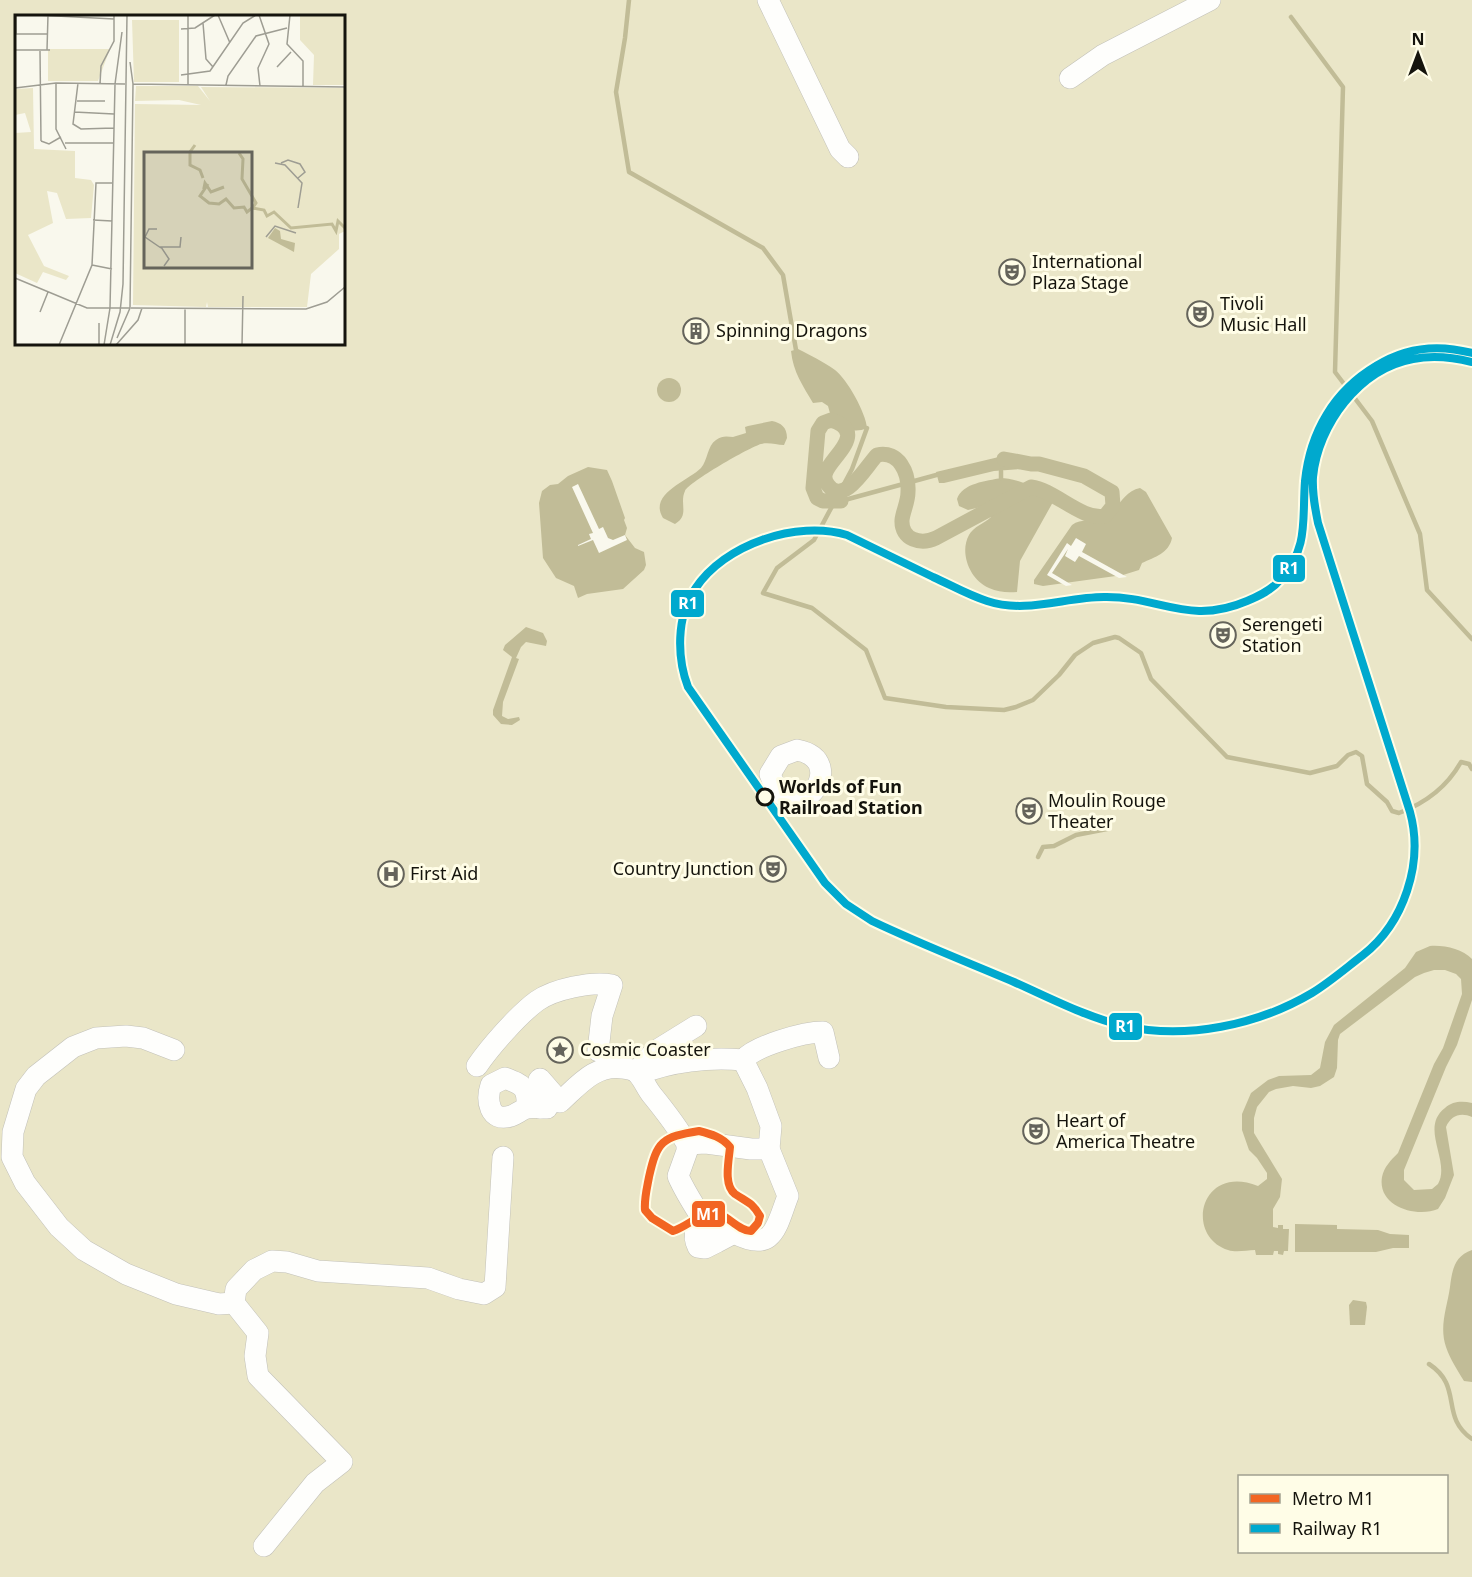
<svg xmlns="http://www.w3.org/2000/svg" width="1472" height="1577" viewBox="0 0 1472 1577" font-family="'Noto Sans',sans-serif">
	<style>
		.green { fill: #eae6c8; fill-rule: evenodd }
		.water { fill: #c1bc97 }
		.pier { fill: #f9f8ed }
		.lines { fill: none; stroke-linecap: round; stroke-linejoin: round }
		.stream { stroke: #c1bc97; stroke-width: 4.5 }
		.canal { stroke: #c1bc97; stroke-width: 15 }
		.minor-casing { stroke: #c2c1b9; stroke-width: 22 }
		.minor { stroke: #fefefc; stroke-width: 21 }
		.rail-1-casing { stroke: #fffde7; stroke-width: 12 }
		.rail-1 { stroke: #00a9ce; stroke-width: 8 }
		.metro-1-casing { stroke: #fffde7; stroke-width: 12 }
		.metro-1 { stroke: #f26522; stroke-width: 8 }
		.stop-dot { fill: #fffde7; stroke: #15140d; stroke-width: 3 }
		.labels { text-anchor: middle; stroke-width: 6; stroke-linejoin: round; paint-order: stroke }
		.poi-label { font-size: 18px; fill: #15140d; stroke: #fffde7; text-anchor: start }
		.stop-label { font-size: 18px; font-weight: bold; fill: #15140d; stroke: #fffde7; text-anchor: start }
		.inset-river { fill: none; stroke: #c1bc97; stroke-width: 3 }
		.inset-road { fill: none; stroke: #9e9d93; stroke-width: 1.5 }
		.view { fill: #65645b; fill-opacity: 0.15; stroke: #65645b; stroke-width: 3 }
		.inset-edge { fill: none; stroke: #15140d; stroke-width: 3 }
		.line-badge { stroke: #fffde7; stroke-width: 2 }
		.badge-label { font-size: 16px; text-anchor: middle; font-weight: bold; fill: #fff }
	</style>
	<rect width="100%" height="100%" fill="#f9f8ed"/>
	<!-- green -->
	<path class="green" d="M0 0H1472V1577H0ZM16 16H344V344H16ZM1240 1476H1446V1552H1240Z"/>
	<!-- water -->
	<g class="water">
		<path d="M798 349C810 355 824 362 835 370 847 379 866 413 867 428 852 435 842 425 828 426L822 419 831 417 828 406 822 402 813 403C803 386 793 372 791 351Z"/>
		<circle cx="669" cy="390" r="12"/>
		<path d="M772 421C781 423 787 427 787 438L784 445C776 445 769 442 761 444 750 447 689 482 685 491 679 504 690 515 675 524L663 518C648 494 688 481 701 468 708 460 707 446 716 440 723 435 728 437 733 437 737 436 742 434 746 433L745 427 748 426Z"/>
		<path d="M1003 456 1024 461 1021 469 994 471 944 483H939L936 472Z"/>
		<path d="M588 467 607 470 612 481 625 518 624 520 627 528 625 535 635 548 644 552 646 565 644 570 623 589 587 594 578 598 574 586 556 578 543 558 539 503 542 491 550 485 558 484 568 476Z"/>
		<path d="M1001 478C1014 478 1048 489 1053 502L1020 561 1017 592C1007 593 998 592 989 588 970 580 959 553 969 535 973 527 985 523 991 517V509L985 506 968 510 959 506 957 499C962 483 987 481 1001 478Z"/>
		<path d="M1140 488 1146 492 1172 538C1169 553 1155 557 1142 563L1139 570 1123 575 1043 586 1034 584V580L1072 525C1081 518 1094 522 1104 517 1118 511 1123 491 1140 488Z"/>
		<path d="M526 627 543 633 547 641 546 646 526 642 521 647 516 658 519 659 503 702 502 716 508 719 519 717 520 720 512 725 501 724 493 715V710L512 657 503 650 505 645Z"/>
		<path d="M1430 946C1445 945 1462 949 1472 959V1000L1457 1045 1446 1067 1404 1170V1180L1414 1190 1432 1189 1438 1184C1451 1161 1419 1128 1445 1108 1453 1101 1462 1101 1472 1103V1117C1460 1112 1451 1116 1446 1127L1454 1175 1445 1198 1438 1209C1417 1218 1377 1207 1382 1177 1384 1167 1391 1160 1398 1153L1434 1064 1443 1048 1462 994 1461 979 1456 974 1445 970H1434L1424 973 1415 977 1340 1034 1338 1040 1337 1068 1334 1077 1320 1086 1311 1088 1293 1086 1276 1089 1269 1092 1257 1107 1254 1118V1133L1282 1179 1280 1197 1273 1209V1227L1278 1228V1225H1283V1229H1289L1288 1251H1284L1283 1255 1278 1254V1251H1274L1273 1255H1256L1255 1250C1246 1250 1237 1253 1228 1250 1184 1236 1200 1163 1258 1186L1267 1179V1173L1257 1158 1249 1150 1242 1130V1114L1251 1093 1268 1080 1279 1076 1311 1075 1320 1068 1325 1042 1334 1025 1405 968 1416 952Z"/>
		<path d="M1295 1224 1337 1225V1229L1378 1230 1390 1234 1409 1235V1248H1393L1376 1252H1295Z"/>
		<path d="M1472 1250V1382L1464 1381C1458 1371 1450 1359 1446 1347 1439 1326 1447 1308 1450 1287 1452 1271 1454 1256 1472 1250Z"/>
		<path d="M1353 1300 1366 1302 1367 1307 1365 1325H1350L1349 1305Z"/>
	</g>
	<!-- pier -->
	<g class="pier">
		<path d="M578 484 599 529 603 527 608 538 613 540 625 535 627 540 599 553 593 540 578 546V545L591 539 589 534 593 533 572 487Z"/>
		<path d="M1076 538 1086 544 1082 552 1127 577 1119 578 1079 556 1075 562 1065 556 1068 549 1052 573 1072 585 1066 586 1047 575 1067 543 1071 546Z"/>
	</g>
	<g class="lines">
		<!-- stream -->
		<g class="stream">
			<path d="M629 0 625 38 616 92 629 172 763 248 783 275 796 350"/>
			<path d="M1291 17 1343 87 1335 372 1372 421 1420 534 1427 590 1472 639"/>
			<path d="M867 428 852 469 814 540 777 568 763 593 812 608 866 650 885 698 946 707 1004 710 1016 707 1033 700 1059 675 1075 655 1093 643 1115 637 1119 638 1141 653 1151 679 1227 757 1310 773 1337 766 1348 755 1356 752 1362 756 1367 784 1387 802 1392 811 1399 813C1426 803 1447 787 1461 762L1469 764 1472 769"/>
			<path d="M1001 471V478"/>
			<path d="M841 501 940 474"/>
			<path d="M1038 857 1043 847 1054 846 1076 835 1107 829"/>
			<path d="M1429 1364C1464 1387 1439 1416 1472 1439"/>
		</g>
		<!-- canal -->
		<path class="canal" d="M841 501H823L817 498 813 488 818 431 823 423 831 420C869 432 831 457 826 472 824 476 825 481 828 485 844 507 867 465 877 455 899 450 909 473 908 492 908 502 903 511 902 520 901 540 921 545 936 538L1031 487C1055 490 1082 521 1105 516L1113 506 1112 492 1084 476 1039 464H1031L1004 459"/>
		<!-- minor casing -->
		<g class="minor-casing">
			<g id="minor">
				<path d="M768 0 840 149 848 157"/>
				<path d="M1070 78 1103 55 1210 0"/>
				<path d="M797 750C854 761 793 840 770 774L781 756Z"/>
				<path d="M174 1050 143 1038 126 1036 96 1038 73 1047 36 1076 26 1089 13 1132 12 1157 25 1183 59 1227 84 1250 126 1274 176 1294 219 1304 234 1303"/>
				<path d="M477 1066C490 1047 518 1015 537 1001 554 989 592 981 612 985L602 1016 598 1051"/>
				<path d="M636 1072 654 1052 696 1026"/>
				<path d="M639 1074C671 1061 709 1057 743 1060"/>
				<path d="M527 1108C528 1087 523 1085 505 1078L491 1085C486 1100 489 1123 511 1116 517 1114 522 1109 528 1108 534 1107 541 1108 547 1108"/>
				<path d="M540 1108 539 1080 540 1079 560 1102C579 1085 595 1064 623 1068 629 1069 636 1070 639 1075 644 1081 647 1089 652 1095 665 1111 677 1126 687 1144V1151L678 1176C688 1199 704 1220 717 1242L705 1248 698 1247C685 1220 720 1210 734 1233L717 1242"/>
				<path d="M687 1144 706 1143 751 1149H769L788 1196C776 1227 774 1254 734 1233"/>
				<path d="M769 1149 771 1126 757 1088 743 1060C755 1046 803 1032 823 1032L829 1058"/>
				<path d="M264 1546 315 1483 342 1462 258 1376 255 1356 258 1333 234 1303 236 1289 254 1270 272 1261 287 1262 318 1271 428 1278 459 1289 484 1294 495 1287 503 1157"/>
			</g>
		</g>
		<!-- minor -->
		<use href="#minor" class="minor"/>
		<!-- rail-1 casing -->
		<g class="rail-1-casing">
			<path id="rail-1" d="M1472 353C1438 344 1406 347 1376 366 1334 391 1310 432 1305 481 1302 520 1309 547 1281 579 1272 590 1259 596 1247 601 1189 626 1159 596 1104 597 1065 597 1026 614 987 601 968 595 951 585 933 577 904 563 876 549 847 535 797 520 724 544 695 589 676 617 677 658 688 687L825 883 846 904 872 921C918 943 967 962 1014 982 1050 998 1086 1017 1124 1026 1186 1040 1258 1025 1312 993 1330 982 1346 968 1363 955 1404 923 1424 863 1410 812L1318 523C1315 508 1312 493 1313 477 1318 425 1359 369 1413 359 1433 355 1452 357 1472 362"/>
		</g>
		<!-- rail-1 -->
		<use href="#rail-1" class="rail-1"/>
		<!-- metro-1 casing -->
		<g class="metro-1-casing">
			<path id="metro-1" d="M699 1131C711 1134 722 1137 730 1147 729 1160 723 1185 735 1194 747 1202 752 1202 760 1216L758 1223 751 1231C734 1230 726 1209 708 1214 695 1217 686 1227 673 1231L652 1218 645 1210C644 1199 647 1188 649 1177 657 1141 662 1137 699 1131Z"/>
		</g>
		<!-- metro-1 -->
		<use href="#metro-1" class="metro-1"/>
	</g>
	<!-- icons -->
	<defs>
		<g id="theatre-ring" transform="scale(1.35)"><circle r="9.5" fill="#fffde7" stroke="#65645b" stroke-width="1.5"/><path d="M-5-5.5Q0-4 5-5.5V0Q5 5 0 6Q-5 5-5 0ZM-3.3-2.5H-1v1.5H-3.3ZM1-2.5H3.3v1.5H1ZM-2.8 1Q0 5.5 2.8 1Z" fill="#65645b"/></g>
		<g id="building-ring" transform="scale(1.35)"><circle r="9.5" fill="#fffde7" stroke="#65645b" stroke-width="1.5"/><path d="M-4-6H4V6H1V3H-1V6H-4ZM-2.5-4.3h1.7v1.8h-1.7ZM.8-4.3h1.7v1.8H.8ZM-2.5-1h1.7V.8h-1.7ZM.8-1h1.7V.8H.8Z" fill="#65645b"/></g>
		<g id="hospital-ring" transform="scale(1.35)"><circle r="9.5" fill="#fffde7" stroke="#65645b" stroke-width="1.5"/><path d="M-5-5h3v3.5h4V-5h3V5h-3V1.5h-4V5h-3Z" fill="#65645b"/></g>
		<g id="sight-ring" transform="scale(1.35)"><circle r="9.5" fill="#fffde7" stroke="#65645b" stroke-width="1.5"/><path d="M0-6L1.8-2.2L6-1.7L2.9 1.2L3.7 5.4L0 3.3L-3.7 5.4L-2.9 1.2L-6-1.7L-1.8-2.2Z" fill="#65645b"/></g>
	</defs>
	<g fill-rule="evenodd">
		<use href="#theatre-ring" x="1012" y="272"/>
		<use href="#theatre-ring" x="1200" y="314"/>
		<use href="#building-ring" x="696" y="331"/>
		<use href="#theatre-ring" x="1223" y="635"/>
		<use href="#theatre-ring" x="1029" y="811"/>
		<use href="#theatre-ring" x="773" y="869"/>
		<use href="#hospital-ring" x="391" y="874"/>
		<use href="#sight-ring" x="560" y="1050"/>
		<use href="#theatre-ring" x="1036" y="1131"/>
	</g>
	<!-- markers -->
	<circle class="stop-dot" cx="765" cy="797" r="8"/>
	<g class="labels">
		<!-- poi labels -->
		<g class="poi-label">
			<text x="1032" y="268">International<tspan x="1032" dy="21">Plaza Stage</tspan></text>
			<text x="1220" y="310">Tivoli<tspan x="1220" dy="21">Music Hall</tspan></text>
			<text x="716" y="337">Spinning Dragons</text>
			<text x="1242" y="631">Serengeti<tspan x="1242" dy="21">Station</tspan></text>
			<text x="1048" y="807">Moulin Rouge<tspan x="1048" dy="21">Theater</tspan></text>
			<text x="754" y="875" text-anchor="end">Country Junction</text>
			<text x="410" y="880">First Aid</text>
			<text x="580" y="1056">Cosmic Coaster</text>
			<text x="1056" y="1127">Heart of<tspan x="1056" dy="21">America Theatre</tspan></text>
		</g>
		<!-- stop labels -->
		<g class="stop-label">
			<text x="779" y="793">Worlds of Fun<tspan x="779" dy="21">Railroad Station</tspan></text>
		</g>
	</g>
	<!-- overview -->
	<g transform="translate(15 15)">
		<rect width="330" height="330" fill="#f9f8ed"/>
		<path d="M285 0H330V70H298L299 40 285 25ZM117 5H164V67H119ZM33 34H95L83 66H33ZM121 71H183L195 86 186 72 330 73V216L324 219V234L296 259 292 292H193L192 287 191 292 118 290 120 89 186 90 164 85 120 86ZM18 73 19 134 60 136V163L76 165 79 170 76 203 51 204 42 178 32 176 38 208 13 220 29 251 54 261 51 265 28 257 22 268 0 258V118L16 117 10 98 0 100V74Z" fill="#eae6c8"/>
		<path d="M260 213 265 216 266 224 280 228 279 237 253 223Z" fill="#c1bc97"/>
		<path class="inset-river" d="M180 130 175 137V150L185 155 188 163M224 138 228 144 227 164 241 188 237 194M193 169 185 181 194 188 204 189 211 184 219 193 229 192 232 197 237 193 249 195 252 201 259 197 276 213 317 209 321 216 323 206 330 213M191 174 189 173 190 168 196 177 209 172"/>
		<path class="inset-road" d="M1 0V19M22 0 99 4M203 0 215 28M244 0 254 29 243 53 245 71M275 0 272 29 288 46V71M188 8 191 44 198 52M166 14 180 13 200 0M0 19H32M0 35H35M32 35 33 0M25 36 26 126M115 47 118 69M262 52 276 37M166 60 195 56 228 8 241 0M41 68V114L51 134M63 68 58 109 66 114 99 113M85 69 86 51 99 26V0M100 69 107 17M118 69 330 72M173 70V0M211 70 213 61 241 21 272 13M0 73 41 68 110 69M62 86H90M59 97 99 99M26 126 34 129 46 122M50 128H99M260 148 270 150 287 168 283 193M266 148 273 145 285 149 290 157 283 163M78 205 97 206M142 214H134L130 222 146 233M251 222 260 211 281 218M77 250 97 254M149 251 154 244 146 232H165L166 222M0 263 72 293H115L118 69M95 293 100 69M116 293 291 294 312 287 330 272M25 297 33 277M102 323 115 293M44 330 77 250 81 168H97M84 330V308M89 330 95 293M95 330 105 297 108 269 112 0M101 330 123 305 127 293M170 330V293M227 330 228 281"/>
		<path class="view" d="M129 137H237V253H129Z"/>
		<rect width="330" height="330" class="inset-edge"/>
	</g>
	<g class="line-badge">
		<rect x="1272" y="554" width="34" height="29" rx="6" fill="#00a9ce"/>
		<rect x="670" y="589" width="35" height="29" rx="6" fill="#00a9ce"/>
		<rect x="1108" y="1012" width="35" height="29" rx="6" fill="#00a9ce"/>
		<rect x="691" y="1200" width="35" height="28" rx="6" fill="#f26522"/>
	</g>
	<g class="badge-label">
		<text x="1289" y="574">R1</text>
		<text x="688" y="609">R1</text>
		<text x="1125" y="1032">R1</text>
		<text x="708" y="1220">M1</text>
	</g>
	<!-- legend -->
	<rect x="1238" y="1475" width="210" height="78" fill="#fffde7" stroke="#a1a090" stroke-width="1.5"/>
	<rect x="1250" y="1494" width="30" height="9" fill="#f26522" stroke="#a1a090" stroke-width="1.5"/>
	<text x="1292" y="1505" font-size="18" fill="#15140d">Metro M1</text>
	<rect x="1250" y="1524" width="30" height="9" fill="#00a9ce" stroke="#a1a090" stroke-width="1.5"/>
	<text x="1292" y="1535" font-size="18" fill="#15140d">Railway R1</text>
	<!-- north arrow -->
	<g transform="translate(1418 54)" stroke="#fffde7" stroke-width="4.5" paint-order="stroke">
	<path d="M0-4.5L10 22L0 15L-10 22Z" fill="#15140d"/>
	<text y="-9" font-size="16" font-weight="bold" text-anchor="middle" fill="#15140d">N</text>
	</g>
</svg>
